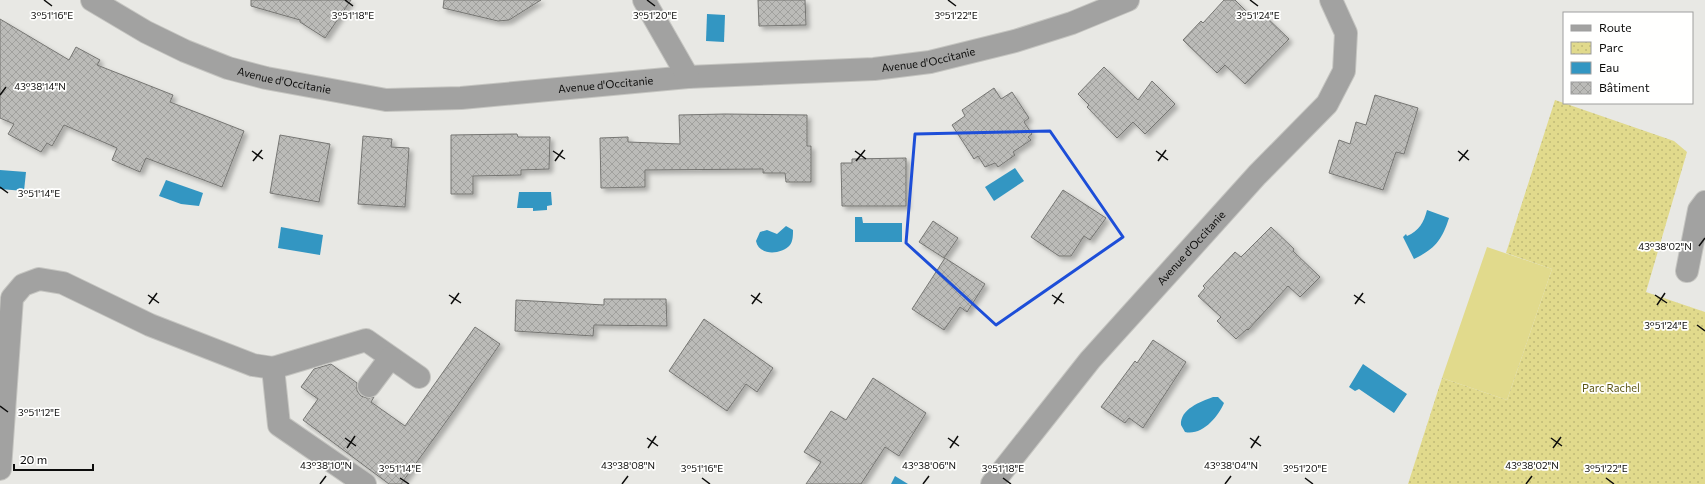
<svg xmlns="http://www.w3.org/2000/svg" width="1705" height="484" viewBox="0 0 1705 484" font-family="Commissioner,sans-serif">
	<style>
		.grass { fill: #e1da8c }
		.park { fill: url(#park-dots) }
		.water { fill: #3396c2 }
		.building { fill: url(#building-cross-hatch); stroke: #767673; filter: url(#shadow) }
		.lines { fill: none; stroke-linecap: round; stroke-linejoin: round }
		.minor-casing { stroke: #c5c5c1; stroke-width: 24 }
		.minor { stroke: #a2a2a1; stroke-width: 22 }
		.marked { fill: none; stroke: #1d4ed8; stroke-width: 3; stroke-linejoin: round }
		.ticks { fill: none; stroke: #0c0c0b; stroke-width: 1.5 }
		.labels { text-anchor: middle; stroke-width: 3.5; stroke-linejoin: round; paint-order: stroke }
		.street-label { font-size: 11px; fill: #0c0c0b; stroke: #fffffe }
		.park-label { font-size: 11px; fill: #5d5714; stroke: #fffffe }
		.ticks-label { font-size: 10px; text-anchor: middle; fill: #0c0c0b; stroke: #fffffe; stroke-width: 3.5; stroke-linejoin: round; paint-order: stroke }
	</style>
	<defs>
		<pattern id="park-dots" width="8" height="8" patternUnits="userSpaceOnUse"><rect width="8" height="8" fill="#e1da8c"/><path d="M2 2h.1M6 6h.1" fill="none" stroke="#c0ba77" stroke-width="1.8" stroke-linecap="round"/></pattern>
		<pattern id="building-cross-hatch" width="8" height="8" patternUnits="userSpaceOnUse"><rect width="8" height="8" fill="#bbbbb8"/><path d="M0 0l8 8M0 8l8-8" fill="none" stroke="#a0a09d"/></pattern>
		<filter id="shadow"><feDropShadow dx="3.5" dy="3.5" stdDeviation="2" flood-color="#0004"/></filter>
	</defs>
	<rect width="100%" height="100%" fill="#e8e8e4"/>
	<!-- grass -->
	<path class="grass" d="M1487 247 1552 269 1507 400 1442 378Z"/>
	<!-- park -->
	<path class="park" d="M1555 100 1674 141 1687 152 1646 292 1705 312V484H1408L1442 378 1507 400 1552 269 1506 253Z"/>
	<!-- water -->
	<g class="water">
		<path d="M707 14 725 15 724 42 706 41Z"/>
		<path d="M1015 168 1024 181 994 201 985 187Z"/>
		<path d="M0 170 26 172 24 191 0 189Z"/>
		<path d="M166 180 203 193 199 206 181 204 159 196Z"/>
		<path d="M519 192H551L552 205 547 206V210L533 211V208H517Z"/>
		<path d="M1427 210 1449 218C1442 240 1435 249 1414 259L1403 237 1406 234 1407 236C1419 231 1424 222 1427 210Z"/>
		<path d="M855 217H862L863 223H902V242H855Z"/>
		<path d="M786 226 793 230C793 235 793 241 790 245 781 255 759 256 756 241L760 232 767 230 777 234Z"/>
		<path d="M281 227 323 235 320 255 278 248Z"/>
		<path d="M1363 364 1407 394 1394 413 1359 389 1355 391 1349 387Z"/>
		<path d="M1213 397H1218L1224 403C1218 417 1202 436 1185 432L1181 425C1180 409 1200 402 1213 397Z"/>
		<path d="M895 476 908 484H891Z"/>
	</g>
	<!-- building -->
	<g class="building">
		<path d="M251 0H351L325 38 300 22V20L251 6Z"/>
		<path d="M444 0H541L509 20 498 21 443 8Z"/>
		<path d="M758 0H805L806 25 759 26Z"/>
		<path d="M1224 0H1235L1255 20 1262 13 1289 39 1245 84 1225 65 1217 73 1183 40 1201 21 1203 23Z"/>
		<path d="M0 19 69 60 76 47 100 60 97 65 173 95 170 102 244 131 222 187 146 158 140 172 112 160 117 148 64 125 52 146 47 143 41 152 8 134 14 124 0 118Z"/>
		<path d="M1104 67 1138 100 1152 81 1175 104 1145 134 1133 122 1117 138 1087 107 1089 105 1078 94Z"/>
		<path d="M994 88 1001 99 1012 92 1029 118 1024 122 1032 134 1028 137 1031 140 1013 152 1015 155 998 167 995 163 985 167 978 156 974 159 952 125 965 116 962 110Z"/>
		<path d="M1375 95 1418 108 1404 154 1396 152 1383 190 1329 173 1339 140 1350 144 1356 122 1366 125Z"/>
		<path d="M725 114 807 115V146H811V182H786L785 173H763V169L645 170V187L601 188 600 138 628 137V142L680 144 679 115Z"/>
		<path d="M517 134 518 137H550L549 169 521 170V175L473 176V194H451V135Z"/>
		<path d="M280 135 330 144 319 202 270 193Z"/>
		<path d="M363 136 392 139 391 147 409 148 405 207 358 204Z"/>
		<path d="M906 158V206H842L841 163H852V159Z"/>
		<path d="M1063 190 1106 218 1090 240 1084 236 1071 256H1059L1031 237Z"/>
		<path d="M933 221 958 238 944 258 919 242Z"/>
		<path d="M1271 227 1294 249 1293 251 1320 277 1300 297 1288 286 1248 330 1247 329 1236 339 1217 321 1221 317 1198 296 1205 288 1203 286 1235 252 1241 257Z"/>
		<path d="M945 258 985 284 967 312 960 307 944 330 912 309Z"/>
		<path d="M604 299H666L667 326 594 325 593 336 515 331 516 300 604 305Z"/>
		<path d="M704 319 773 368 757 392 746 384 727 411 669 371Z"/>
		<path d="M475 327 500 344 453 412 401 484H389L303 420 318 399 301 387 314 369 331 364 357 383V391L361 396 367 398 374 397 371 402 405 426Z"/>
		<path d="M1153 340 1186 362 1143 428 1129 418 1125 423 1101 407 1135 361 1137 363Z"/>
		<path d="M873 378 926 413 916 429 899 456 885 447 861 484H806L821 462 804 452 831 411 846 420Z"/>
	</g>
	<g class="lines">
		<!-- minor casing -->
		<g class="minor-casing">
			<g id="minor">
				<path id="s1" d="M92 0 146 32 185 51 228 68 266 78 386 100 461 98 688 77 874 69 930 62 1015 41 1072 23 1128 0"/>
				<path d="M644 0 688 77"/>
				<path d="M1687 271 1699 210 1705 202"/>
				<path d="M273 368 366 340 419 377"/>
				<path d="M369 386 390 358"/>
				<path d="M0 469 12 298 23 285 39 279 63 283 150 325 253 365 273 368 279 425 365 484"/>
				<path id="s2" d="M992 484 1090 360 1257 175 1327 104 1344 71 1346 33 1331 0"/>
			</g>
		</g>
		<!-- minor -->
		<use href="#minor" class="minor"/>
	</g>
	<!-- marked area -->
	<path class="marked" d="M1050 131 1123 237 996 325 906 243 915 134Z"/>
	<!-- ticks -->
	<path class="ticks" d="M44 0 52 6M345 0 353 6M647 0 655 6M948 0 956 6M1250 0 1258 6M0 95 6 87M252 151 263 159M553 151 565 159M855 151 866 159M1156 151 1168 160M1458 151 1469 160M253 161 262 150M555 161 563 150M856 161 865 150M1158 161 1166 150M1459 161 1468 150M0 187 8 193M1699 246 1705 238M148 295 159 303M449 295 461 303M751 295 762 303M1052 295 1064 303M1354 295 1365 303M1655 295 1667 303M149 304 157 293M451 304 459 293M752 304 760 293M1054 304 1062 293M1355 304 1363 293M1657 305 1665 293M1697 325 1705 331M0 406 8 412M345 438 356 446M647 438 658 446M948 438 959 446M1250 438 1261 446M1551 438 1562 446M347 448 355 436M648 448 656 436M950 448 958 436M1251 448 1259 436M1553 448 1561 437M400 478 409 484M702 478 710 484M1003 478 1011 484M1305 478 1313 484M1606 478 1614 484M320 484 326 476M622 484 628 476M923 484 929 476M1225 484 1231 476M1526 484 1532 476"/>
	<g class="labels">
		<!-- street labels -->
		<g class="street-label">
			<text dy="4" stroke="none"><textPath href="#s1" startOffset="858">Avenue d'Occitanie</textPath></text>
			<text dy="4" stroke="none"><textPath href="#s1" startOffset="210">Avenue d'Occitanie</textPath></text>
			<text dy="4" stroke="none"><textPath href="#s1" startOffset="534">Avenue d'Occitanie</textPath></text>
			<text dy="4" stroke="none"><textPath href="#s2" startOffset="309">Avenue d'Occitanie</textPath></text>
		</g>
		<!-- park labels -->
		<g class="park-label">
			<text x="1611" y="392">Parc Rachel</text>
		</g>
	</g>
	<g class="ticks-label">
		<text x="52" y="19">3°51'16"E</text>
		<text x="353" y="19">3°51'18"E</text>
		<text x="655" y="19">3°51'20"E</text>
		<text x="956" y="19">3°51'22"E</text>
		<text x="1258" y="19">3°51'24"E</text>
		<text x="40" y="90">43°38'14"N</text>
		<text x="39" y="197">3°51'14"E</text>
		<text x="1665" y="250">43°38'02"N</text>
		<text x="1666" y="329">3°51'24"E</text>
		<text x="39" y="416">3°51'12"E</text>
		<text x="326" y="469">43°38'10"N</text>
		<text x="628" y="469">43°38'08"N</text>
		<text x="929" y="469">43°38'06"N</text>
		<text x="1231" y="469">43°38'04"N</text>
		<text x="1532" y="469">43°38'02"N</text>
		<text x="400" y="472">3°51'14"E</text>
		<text x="702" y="472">3°51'16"E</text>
		<text x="1003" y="472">3°51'18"E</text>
		<text x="1305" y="472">3°51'20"E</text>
		<text x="1606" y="472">3°51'22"E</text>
	</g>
	<!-- legend -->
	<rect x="1563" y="12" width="130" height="92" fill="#fffffe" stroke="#9e9e9d"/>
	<rect x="1571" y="25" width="20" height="6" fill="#a2a2a1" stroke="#9e9e9d"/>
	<text x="1599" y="32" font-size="12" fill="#0c0c0b">Route</text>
	<rect x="1571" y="42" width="20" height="12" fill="url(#park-dots)" stroke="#9e9e9d"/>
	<text x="1599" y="52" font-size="12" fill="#0c0c0b">Parc</text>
	<rect x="1571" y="62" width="20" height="12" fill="#3396c2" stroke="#9e9e9d"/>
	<text x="1599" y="72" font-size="12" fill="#0c0c0b">Eau</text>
	<rect x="1571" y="82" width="20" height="12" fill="url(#building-cross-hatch)" stroke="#9e9e9d"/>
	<text x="1599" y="92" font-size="12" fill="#0c0c0b">Bâtiment</text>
	<!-- scale -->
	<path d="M14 464v6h79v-6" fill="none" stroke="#0c0c0b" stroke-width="2"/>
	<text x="20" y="464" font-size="12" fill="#0c0c0b" stroke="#fffffe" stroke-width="3" paint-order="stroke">20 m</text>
</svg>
